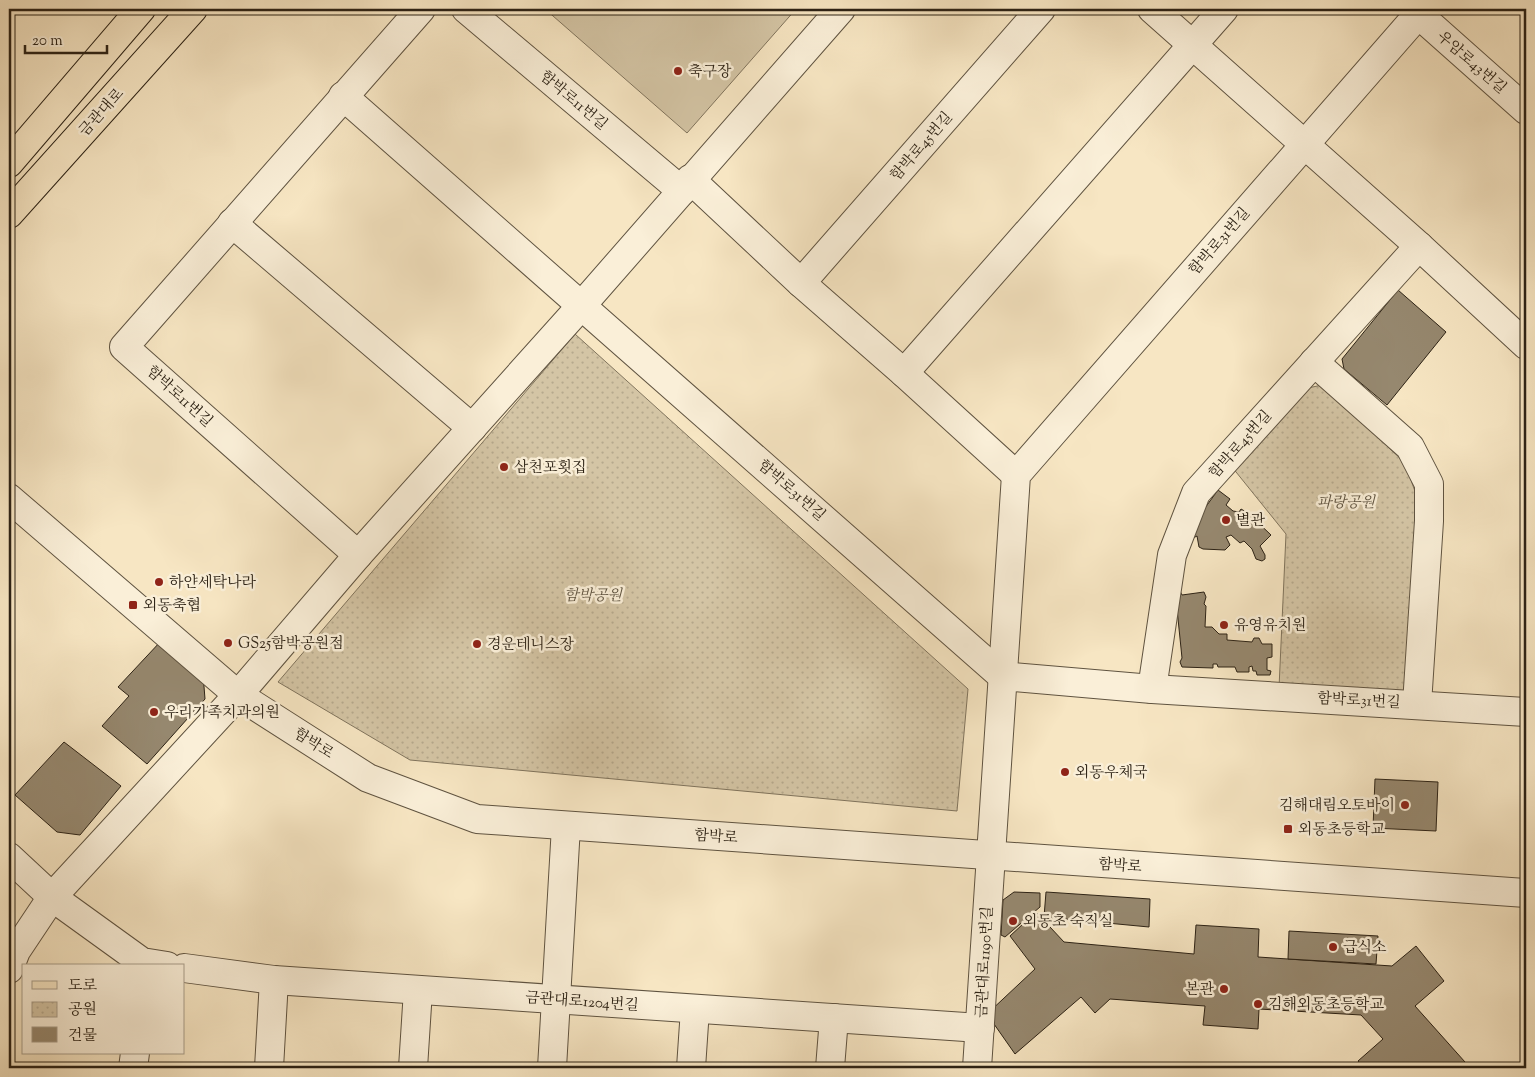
<svg xmlns="http://www.w3.org/2000/svg" width="1535" height="1077" viewBox="0 0 1535 1077" font-family="'Sorts Mill Goudy','Noto Serif KR',serif">
	<style>
		.green { fill: #d4c5a5; stroke: #80745d }
		.park { fill: url(#park-dots); stroke: #80745d }
		.building { fill: #96886f; stroke: #2c2215 }
		.lines { fill: none; stroke-linecap: round; stroke-linejoin: round }
		.minor-casing { stroke: #5f5340; stroke-width: 30 }
		.major-casing { stroke: #2c2215; stroke-width: 30 }
		.minor { stroke: #faefd8; stroke-width: 28 }
		.major { stroke: #f7e6c3; stroke-width: 28 }
		.poi-dot { fill: #8f2418; stroke: #faefd8; stroke-width: 2 }
		.labels { text-anchor: middle; stroke-width: 5; stroke-linejoin: round; paint-order: stroke }
		.street-label { font-size: 15px; fill: #2c2215; stroke: #faefd8 }
		.poi-label { font-size: 15px; fill: #2c2215; stroke: #faefd8; text-anchor: start }
		.park-label { font-size: 15px; font-style: italic; fill: #5e5340; stroke: #faefd8 }
	</style>
	<defs>
		<pattern id="park-dots" width="8" height="8" patternUnits="userSpaceOnUse" patternTransform="scale(1.25)"><rect width="8" height="8" fill="#d4c5a5"/><path d="M2 2h.1M6 6h.1" fill="none" stroke="#b6a98d" stroke-width="1.8" stroke-linecap="round"/></pattern>
	</defs>
	<rect width="100%" height="100%" fill="#f7e6c3"/>
	<filter id="stains"><feTurbulence type="fractalNoise" baseFrequency=".004" numOctaves="4"/><feColorMatrix values="0 0 0 0 .2 0 0 0 0 .09 0 0 0 0 .02 0 0 0 .5 -.17"/></filter>
	<radialGradient id="worn" r=".72"><stop offset=".6" stop-color="#630" stop-opacity="0"/><stop offset="1" stop-color="#630" stop-opacity=".3"/></radialGradient>
	<!-- green -->
	<path class="green" d="M545 9H796L687 133Z"/>
	<!-- park -->
	<g class="park">
		<path d="M575 334 968 689 957 811 410 760 278 682Z"/>
		<path d="M1327 384 1368 428 1405 463 1417 497 1413 691 1279 688 1286 534 1232 467 1303 389Z"/>
	</g>
	<!-- building -->
	<g class="building">
		<path d="M1398 290 1446 332 1387 405 1344 369 1342 359Z"/>
		<path d="M1218 490 1230 499 1226 505 1233 511 1239 512 1241 509 1248 513 1271 535 1260 546 1265 555V559L1262 561 1256 559 1252 549 1244 541 1240 543 1231 535 1226 537 1230 545 1225 550 1203 549 1199 547 1197 536 1193 538 1189 537 1202 512Z"/>
		<path d="M1180 591 1182 595 1204 592 1206 597 1204 604 1206 606 1205 627H1212L1219 634H1227V640L1252 642 1254 638H1259L1262 644H1272V657L1267 658V670L1271 671 1270 675H1257L1256 671H1253L1252 666 1249 667V672H1237L1235 667H1218L1217 664H1213V668L1182 667 1180 662 1182 658 1176 599Z"/>
		<path d="M161 641 203 674 205 699 147 764 102 726 129 696 118 687Z"/>
		<path d="M64 742 121 786 80 835 57 832 15 795Z"/>
		<path d="M1375 779 1438 782 1436 831 1373 828Z"/>
		<path d="M1014 892 1040 893V907L1005 937 1001 935 1003 900Z"/>
		<path d="M1046 892 1150 899 1149 927 1044 917Z"/>
		<path d="M1036 912 1064 942 1194 954 1196 925 1259 929 1258 957 1392 966 1416 946 1444 981 1415 1006 1465 1062 1458 1068H1364L1358 1061 1383 1039 1361 1015 1259 1009 1258 1029 1203 1025 1205 1006 1110 999 1095 1013 1081 997 1015 1054 987 1014 1035 969 1010 936Z"/>
		<path d="M1289 931 1378 936 1376 964 1288 959Z"/>
	</g>
	<g class="lines">
		<!-- minor casing -->
		<g class="minor-casing">
			<g id="minor">
				<path d="M466 9 682 191"/>
				<path d="M1152 9 1419 246 1526 345"/>
				<path d="M1418 14 1526 110"/>
				<path d="M343 96 1002 676 1152 689 1526 712"/>
				<path d="M690 179 801 283 904 373 1016 475"/>
				<path d="M232 223 472 428"/>
				<path d="M801 283 1041 9"/>
				<path d="M1314 362 1410 447 1429 484V521L1417 704"/>
				<path d="M904 373 1224 9"/>
				<path d="M9 498 238 695 368 778 477 819 1526 893"/>
				<path d="M358 555 124 347 421 9"/>
				<path d="M1152 689 1172 555 1196 493 1419 246"/>
				<path d="M9 857 52 897 142 962 167 966"/>
				<path d="M184 968 274 980 980 1028"/>
				<path d="M9 969 16 951 52 897 238 695 358 555 582 305 841 9"/>
				<path d="M133 1068 135 1053"/>
				<path d="M269 1068 274 980"/>
				<path d="M413 1068 418 990"/>
				<path d="M552 1068 566 826"/>
				<path d="M691 1068 695 1009"/>
				<path d="M830 1068 834 1018"/>
				<path d="M977 1068 1016 475 1423 9"/>
			</g>
		</g>
		<!-- major casing -->
		<g class="major-casing">
			<g id="major">
				<path d="M9 163 141 9"/>
				<path d="M9 214 193 9"/>
			</g>
		</g>
		<!-- minor -->
		<use href="#minor" class="minor"/>
		<!-- major -->
		<use href="#major" class="major"/>
	</g>
	<!-- markers -->
	<g class="poi-dot">
		<circle cx="678" cy="71" r="5"/>
		<circle cx="504" cy="467" r="5"/>
		<circle cx="1226" cy="520" r="5"/>
		<circle cx="159" cy="582" r="5"/>
		<rect x="128" y="600" width="10" height="10" rx="2.5"/>
		<circle cx="1224" cy="625" r="5"/>
		<circle cx="228" cy="643" r="5"/>
		<circle cx="477" cy="644" r="5"/>
		<circle cx="154" cy="712" r="5"/>
		<circle cx="1065" cy="772" r="5"/>
		<circle cx="1405" cy="805" r="5"/>
		<rect x="1283" y="824" width="10" height="10" rx="2.5"/>
		<circle cx="1013" cy="921" r="5"/>
		<circle cx="1333" cy="947" r="5"/>
		<circle cx="1224" cy="989" r="5"/>
		<circle cx="1258" cy="1004" r="5"/>
	</g>
	<g class="labels">
		<!-- street labels -->
		<g class="street-label">
			<text transform="translate(1472 62) rotate(41)" y="5">우암로43번길</text>
			<text transform="translate(574 100) rotate(40)" y="5">함박로11번길</text>
			<text transform="translate(101 112) rotate(-48)" y="5">금관대로</text>
			<text transform="translate(921 146) rotate(-49)" y="5">함박로45번길</text>
			<text transform="translate(1219 241) rotate(-49)" y="5">함박로31번길</text>
			<text transform="translate(180 396) rotate(42)" y="5">함박로11번길</text>
			<text transform="translate(1240 444) rotate(-48)" y="5">함박로45번길</text>
			<text transform="translate(792 490) rotate(41)" y="5">함박로31번길</text>
			<text transform="translate(1359 700) rotate(3)" y="5">함박로31번길</text>
			<text transform="translate(314 743) rotate(32)" y="5">함박로</text>
			<text transform="translate(716 836) rotate(4)" y="5">함박로</text>
			<text transform="translate(1120 865) rotate(4)" y="5">함박로</text>
			<text transform="translate(984 962) rotate(-87)" y="5">금관대로1190번길</text>
			<text transform="translate(582 1001) rotate(4)" y="5">금관대로1204번길</text>
		</g>
		<!-- poi labels -->
		<g class="poi-label">
			<text x="688" y="76">축구장</text>
			<text x="514" y="472">삼천포횟집</text>
			<text x="1236" y="525">별관</text>
			<text x="169" y="587">하얀세탁나라</text>
			<text x="143" y="610">외동축협</text>
			<text x="1234" y="630">유영유치원</text>
			<text x="238" y="648">GS25함박공원점</text>
			<text x="487" y="649">경운테니스장</text>
			<text x="164" y="717">우리가족치과의원</text>
			<text x="1075" y="777">외동우체국</text>
			<text x="1395" y="810" text-anchor="end">김해대림오토바이</text>
			<text x="1298" y="834">외동초등학교</text>
			<text x="1023" y="926">외동초 숙직실</text>
			<text x="1343" y="952">급식소</text>
			<text x="1214" y="994" text-anchor="end">본관</text>
			<text x="1268" y="1009">김해외동초등학교</text>
		</g>
		<!-- park labels -->
		<g class="park-label">
			<text x="1346" y="507">파랑공원</text>
			<text x="593" y="600">함박공원</text>
		</g>
	</g>
	<!-- margin -->
	<rect width="1535" height="1077" fill="none" stroke="#f7e6c3" stroke-width="30"/>
	<rect x="10" y="10" width="1515" height="1057" fill="none" stroke="#2c2215" stroke-width="2.5"/>
	<rect x="15" y="15" width="1505" height="1047" fill="none" stroke="#2c2215"/>
	<!-- legend -->
	<rect x="22" y="964" width="162" height="90" fill="#faefd8" stroke="#a89d8a"/>
	<rect x="32" y="981" width="25" height="8" fill="#f7e6c3" stroke="#a89d8a"/>
	<text x="68" y="990" font-size="15" fill="#2c2215">도로</text>
	<rect x="32" y="1002" width="25" height="15" fill="url(#park-dots)" stroke="#a89d8a"/>
	<text x="68" y="1014" font-size="15" fill="#2c2215">공원</text>
	<rect x="32" y="1027" width="25" height="15" fill="#96886f" stroke="#a89d8a"/>
	<text x="68" y="1040" font-size="15" fill="#2c2215">건물</text>
	<!-- scale -->
	<path d="M25 45v8h82v-8" fill="none" stroke="#2c2215" stroke-width="2.5"/>
	<text x="32" y="45" font-size="15" fill="#2c2215" stroke="#faefd8" stroke-width="4" paint-order="stroke">20 m</text>
	<rect width="100%" height="100%" filter="url(#stains)"/>
	<rect width="100%" height="100%" fill="url(#worn)"/>
</svg>
